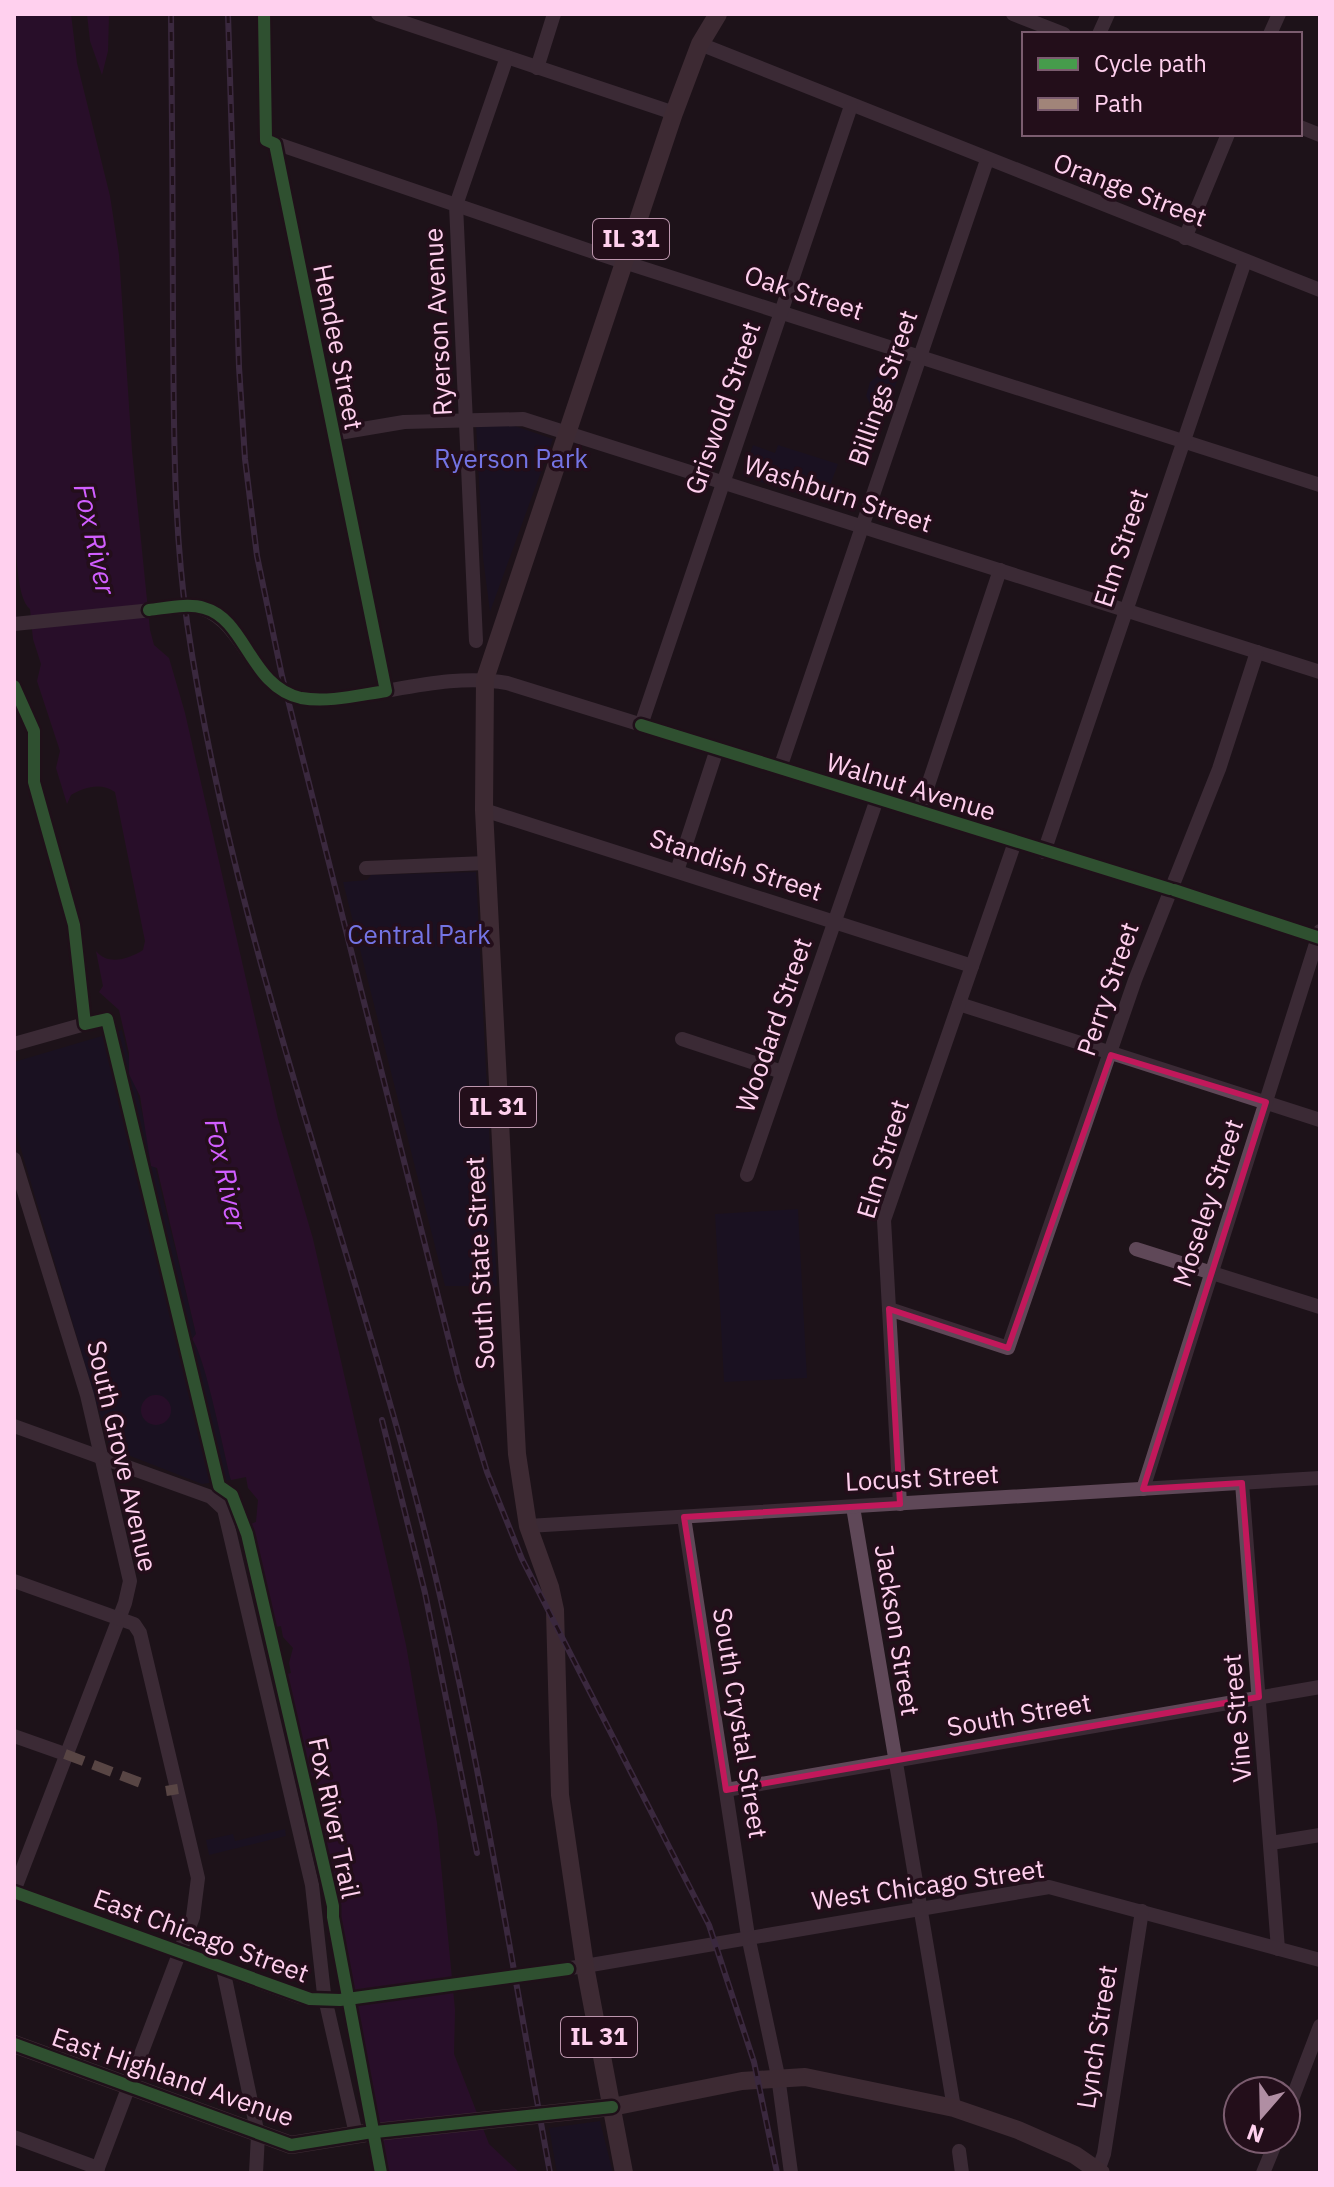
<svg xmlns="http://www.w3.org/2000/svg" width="1334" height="2187" viewBox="0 0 1334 2187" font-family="'IBM Plex Sans',sans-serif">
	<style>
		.green { fill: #18112a }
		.water { fill: #370b3c }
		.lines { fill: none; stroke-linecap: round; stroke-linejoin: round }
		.minor { stroke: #5f4858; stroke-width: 14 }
		.major { stroke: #644853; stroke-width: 18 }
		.rail-casing { stroke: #5e446c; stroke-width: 6 }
		.rail { stroke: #230e1a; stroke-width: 3; stroke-dasharray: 9; stroke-linecap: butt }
		.quiet { stroke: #a18479; stroke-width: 10; stroke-dasharray: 20 10; stroke-linecap: butt }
		.cycleway-casing { stroke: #230e1a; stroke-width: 17 }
		.cycleway { stroke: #469c4c; stroke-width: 12 }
		.marked { fill: none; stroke: #c2185b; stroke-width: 6; stroke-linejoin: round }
		.labels { text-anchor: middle; stroke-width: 7; stroke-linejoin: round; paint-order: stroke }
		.shield { fill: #230e1a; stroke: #bd96ae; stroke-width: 2 }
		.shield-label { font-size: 24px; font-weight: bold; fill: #ffd0ee }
		.street-label { font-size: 26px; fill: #ffd0ee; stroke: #230e1a }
		.park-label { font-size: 26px; fill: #7474e4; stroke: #230e1a }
		.water-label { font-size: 28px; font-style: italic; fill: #d15eff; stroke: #230e1a }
	</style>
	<rect width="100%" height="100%" fill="#1e1319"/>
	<!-- green -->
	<g class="green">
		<path d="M880 374 897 381 887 409 870 404 866 396 870 382Z"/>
		<path d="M476 425H512L553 439 490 612 483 558Z"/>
		<path d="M753 445 775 453 778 445 838 464 824 502 742 476Z"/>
		<path d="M476 872 497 1286H445L343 882 367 880 371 875Z"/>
		<path d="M122 1030 196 1334 192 1339C207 1360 223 1450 231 1480L202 1484 110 1448 14 1126V1062Z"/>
		<path d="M798 1209 807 1378 724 1382 715 1214Z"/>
		<path d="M285 1829 286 1836 209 1855 206 1840 233 1834 235 1841Z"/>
		<path d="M600 2121 613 2173H557L549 2128Z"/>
	</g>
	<!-- water -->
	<g class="water">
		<path d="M14 14H71L77 63 110 196 119 255 132 451 150 630 154 645 169 658 185 713 278 1119 313 1239 406 1645 437 1823 455 2010 454 2054 489 2144 520 2173H386L350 1974 335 1920 339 1918 317 1825 326 1823 324 1812 328 1798 318 1787 315 1776 306 1778 282 1675 291 1673 289 1663 293 1648 283 1637 281 1626 271 1628 248 1525 256 1522 258 1500 248 1488 246 1477 231 1480C224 1453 205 1355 192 1339L196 1334 157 1168 151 1166 140 1096 129 1074V1053L119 1010 99 992 103 986 96 951C108 966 129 959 143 950L145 941 115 792C101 782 84 787 71 795L67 804 56 768 60 751 37 681 41 664 33 639 30 609C16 598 17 549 14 530Z"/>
		<path d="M87 14H109L108 51 102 75 90 41Z"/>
		<circle cx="156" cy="1410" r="15"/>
	</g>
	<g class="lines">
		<!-- minor -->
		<g class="minor">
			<path d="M264 14 266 140 611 258 1320 485"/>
			<path d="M378 14 674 113"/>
			<path d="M1013 14 1064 34"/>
			<path d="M1099 34 1108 14"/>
			<path d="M1270 34 1279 14"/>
			<path d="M700 44 1320 290"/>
			<path d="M537 68 554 14"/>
			<path d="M1300 127 1320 135"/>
			<path d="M275 144 386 691"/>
			<path d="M1185 238 1228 134"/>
			<path d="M333 434 404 422 523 419 1320 672"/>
			<path d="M14 624 192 606C245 614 247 686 300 697 318 702 337 698 355 696 405 689 456 674 507 683L1170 889"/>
			<path d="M476 641 456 205 507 57"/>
			<path d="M641 725 851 106"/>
			<path d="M780 768 987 160"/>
			<path d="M484 810 972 966"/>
			<path d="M919 812 1000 570"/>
			<path d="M1044 852 1245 261"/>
			<path d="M366 868 486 863"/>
			<path d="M677 871 717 749"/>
			<path d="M1174 890 1320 938"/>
			<path d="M959 1004 1320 1120"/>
			<path d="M682 1039 782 1072"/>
			<path d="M14 1044 85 1024"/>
			<path d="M14 1159 87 1395 130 1581 125 1603 14 1891"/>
			<path d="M747 1175 877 799"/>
			<path d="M1136 1249 1320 1307"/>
			<path d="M889 1309 1008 1348 1135 980 1219 769 1257 652"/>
			<path d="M14 1426 211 1497 224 1509 312 1885 324 1994 356 2134"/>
			<path d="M1242 1483 1278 1949"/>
			<path d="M1143 1489 1320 931"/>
			<path d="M900 1504 884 1220 1015 842"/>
			<path d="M853 1507 954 2108"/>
			<path d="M684 1517 748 1936 778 2076 791 2173"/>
			<path d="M528 1526 1320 1478"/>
			<path d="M14 1581 134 1624 140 1633 198 1878 193 1917 96 2173"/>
			<path d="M14 1736 65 1754"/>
			<path d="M726 1790 1320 1687"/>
			<path d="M1271 1843 1320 1835"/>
			<path d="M14 1892 300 1997 326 2001 585 1966 1049 1887 1320 1960"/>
			<path d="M223 1969 258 2135 256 2173"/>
			<path d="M1286 2115 1320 2026"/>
			<path d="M14 2137 98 2168"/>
			<path d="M959 2151 962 2173"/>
			<path d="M1091 2173 1098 2171 1104 2154 1142 1911"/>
			<path d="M1263 2173 1277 2139"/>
		</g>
		<!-- major -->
		<g class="major">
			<path d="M14 2044 291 2145 366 2133 612 2107 742 2081 805 2077 954 2108 1018 2130 1075 2155 1101 2173"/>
			<path d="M624 2173 585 1966 560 1795 555 1610 550 1587 528 1526 517 1454 484 810 485 679 674 113 700 44 718 14"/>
		</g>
		<!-- rail casing -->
		<g class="rail-casing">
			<g id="rail">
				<path d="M171 14C172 117 173 221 173 324 174 424 173 523 187 622 229 912 332 1187 408 1468 471 1700 507 1937 550 2173"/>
				<path d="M228 14 239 367 245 459 257 556 282 676 459 1380 487 1472 522 1559 709 1925 754 2062 777 2173"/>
				<path d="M382 1420 425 1593 477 1853"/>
			</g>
		</g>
		<!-- rail -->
		<use href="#rail" class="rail"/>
		<!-- quiet -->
		<g class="quiet">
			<path d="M65 1754 149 1786"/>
			<path d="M166 1791 178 1789"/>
		</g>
		<!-- cycleway casing -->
		<g class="cycleway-casing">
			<g id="cycleway">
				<path d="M149 610C167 608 188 603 204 608 246 619 250 687 301 698 328 703 359 695 386 691L275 144 266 140 264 14"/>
				<path d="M14 686 34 731V782L74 925 85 1024 107 1019 219 1486 232 1495 247 1534 333 1906V1917L381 2173"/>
				<path d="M641 725 1170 889"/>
				<path d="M1174 890 1320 938"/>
				<path d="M14 1892 310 1999 340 2000 568 1969"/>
				<path d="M14 2044 291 2145 366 2133 612 2107"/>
			</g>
		</g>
		<!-- cycleway -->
		<use href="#cycleway" class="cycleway"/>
	</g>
	<!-- marked area -->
	<path d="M0 0H1334V2187H0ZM1111 1055 1266 1102 1143 1489 1242 1483 1259 1697 726 1790 684 1517 900 1504 889 1309 1008 1348Z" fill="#1e1319" fill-opacity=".55" fill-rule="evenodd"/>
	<path class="marked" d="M1111 1055 1266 1102 1143 1489 1242 1483 1259 1697 726 1790 684 1517 900 1504 889 1309 1008 1348Z"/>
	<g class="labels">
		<!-- shield labels -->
		<g class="shield">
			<rect x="593" y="219" width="76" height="40" rx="6"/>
			<rect x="460" y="1087" width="76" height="40" rx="6"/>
			<rect x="561" y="2017" width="76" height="40" rx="6"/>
		</g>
		<g class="shield-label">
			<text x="631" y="247">IL 31</text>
			<text x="498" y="1115">IL 31</text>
			<text x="599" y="2045">IL 31</text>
		</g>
		<!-- street labels -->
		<g class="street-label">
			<text transform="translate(1130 190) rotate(21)" y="9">Orange Street</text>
			<text transform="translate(804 293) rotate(18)" y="9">Oak Street</text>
			<text transform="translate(438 322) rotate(-93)" y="9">Ryerson Avenue</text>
			<text transform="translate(338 347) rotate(79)" y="9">Hendee Street</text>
			<text transform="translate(883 388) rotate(-71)" y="9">Billings Street</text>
			<text transform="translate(723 408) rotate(-71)" y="9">Griswold Street</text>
			<text transform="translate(838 494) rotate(18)" y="9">Washburn Street</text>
			<text transform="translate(1121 548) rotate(-72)" y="9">Elm Street</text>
			<text transform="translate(911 787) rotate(17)" y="9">Walnut Avenue</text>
			<text transform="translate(736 865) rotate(18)" y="9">Standish Street</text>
			<text transform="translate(1108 989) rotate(-71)" y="9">Perry Street</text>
			<text transform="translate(774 1025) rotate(-71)" y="9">Woodard Street</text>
			<text transform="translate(883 1159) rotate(-73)" y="9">Elm Street</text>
			<text transform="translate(1208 1203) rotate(-72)" y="9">Moseley Street</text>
			<text transform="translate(480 1263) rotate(-93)" y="9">South State Street</text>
			<text transform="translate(122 1456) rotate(77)" y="9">South Grove Avenue</text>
			<text transform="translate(922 1478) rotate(-3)" y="9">Locust Street</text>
			<text transform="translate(897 1630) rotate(81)" y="9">Jackson Street</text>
			<text transform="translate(1019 1715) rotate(-10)" y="9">South Street</text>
			<text transform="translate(1237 1718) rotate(-95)" y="9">Vine Street</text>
			<text transform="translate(740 1723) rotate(81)" y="9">South Crystal Street</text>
			<text transform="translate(334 1818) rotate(78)" y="9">Fox River Trail</text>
			<text transform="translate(928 1885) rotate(-8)" y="9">West Chicago Street</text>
			<text transform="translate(201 1936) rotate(20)" y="9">East Chicago Street</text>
			<text transform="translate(1097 2037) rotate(-81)" y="9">Lynch Street</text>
			<text transform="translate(173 2077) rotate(19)" y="9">East Highland Avenue</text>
		</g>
		<!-- park labels -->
		<g class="park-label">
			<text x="511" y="468">Ryerson Park</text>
			<text x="419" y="944">Central Park</text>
		</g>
		<!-- water labels -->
		<g class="water-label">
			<text transform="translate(95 539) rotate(78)" y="10">Fox River</text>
			<text transform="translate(226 1174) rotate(78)" y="10">Fox River</text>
		</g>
	</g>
	<!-- border -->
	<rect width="1334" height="2187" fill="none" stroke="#ffd0ee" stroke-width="32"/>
	<!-- legend -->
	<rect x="1022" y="32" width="280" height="104" fill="#230e1a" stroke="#7b5c6f" stroke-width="2"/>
	<rect x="1038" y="58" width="40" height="12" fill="#469c4c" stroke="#7b5c6f" stroke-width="2"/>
	<text x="1094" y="72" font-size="24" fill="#ffd0ee">Cycle path</text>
	<rect x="1038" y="98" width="40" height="12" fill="#a18479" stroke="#7b5c6f" stroke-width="2"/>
	<text x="1094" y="112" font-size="24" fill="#ffd0ee">Path</text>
	<!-- north arrow -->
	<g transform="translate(1262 2115) rotate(200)"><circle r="38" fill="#230e1a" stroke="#7b5c6f" stroke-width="2"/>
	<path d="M0-6L14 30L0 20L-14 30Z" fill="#b08ea3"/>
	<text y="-12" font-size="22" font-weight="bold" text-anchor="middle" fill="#ffd0ee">N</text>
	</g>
</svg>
